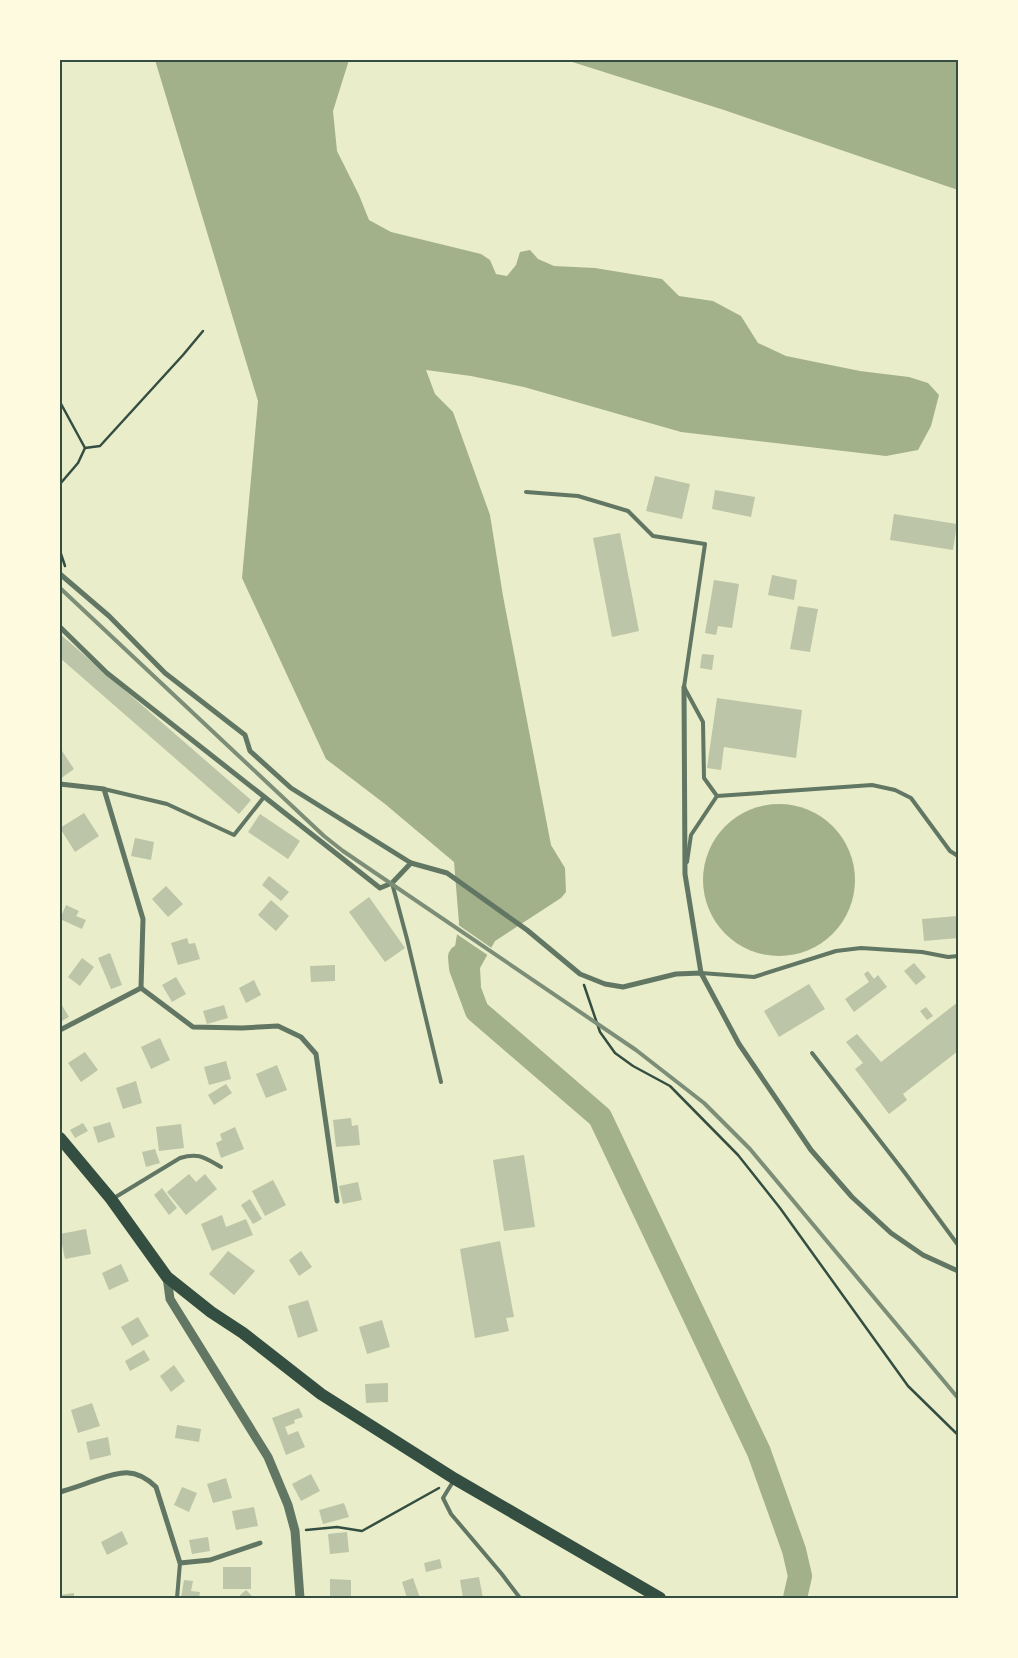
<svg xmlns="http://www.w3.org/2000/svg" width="1018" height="1658" viewBox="0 0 1018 1658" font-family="'Sofia Sans Condensed',sans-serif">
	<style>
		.water { fill: #a3b18a }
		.pier { fill: #e9edc9 }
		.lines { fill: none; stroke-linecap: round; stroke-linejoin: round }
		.river { stroke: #a3b18a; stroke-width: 24 }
		.building { fill: #bcc5a7 }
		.path { stroke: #344e41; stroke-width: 2.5 }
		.service { stroke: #617663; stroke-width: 4 }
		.minor { stroke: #617663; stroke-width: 5 }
		.tertiary { stroke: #617663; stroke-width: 9 }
		.trunk { stroke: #344e41; stroke-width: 12 }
		.rail { stroke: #7c8e77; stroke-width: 4 }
		.neatline { fill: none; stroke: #344e41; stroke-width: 2 }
	</style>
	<rect width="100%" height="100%" fill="#e9edc9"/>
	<!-- water -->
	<g class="water">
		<path d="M155 60H349L333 111 337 151 359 195 369 220 391 232 481 254 490 260 496 274 507 276 516 265 520 252 530 250 538 259 554 266 595 268 662 279 679 296 713 301 741 316 758 343 786 356 860 371 909 377 928 383 939 395 931 426 918 450 886 456 681 432 524 387 471 376 426 370 435 394 453 412 490 515 503 596 551 845 565 868 566 892 561 898 495 941 480 968 481 986 458 991 453 958 459 923 454 862 385 804 326 759 242 578 258 401Z"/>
		<path d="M566 60H958V190L724 110Z"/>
		<circle cx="779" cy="880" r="76"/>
	</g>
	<!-- pier -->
	<path class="pier" d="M457 924 493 949 489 956 455 933Z"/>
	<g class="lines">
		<!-- river -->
		<path class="river" d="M460 957 461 968 477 1011 600 1117 759 1452 794 1550 800 1576 795 1598"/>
	</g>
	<!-- building -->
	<g class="building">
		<path d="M655 476 690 484 682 519 646 511Z"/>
		<path d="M715 490 755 497 751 517 712 509Z"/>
		<path d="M894 514 957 524 953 550 890 540Z"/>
		<path d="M620 533 639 631 612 637 593 538Z"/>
		<path d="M772 575 797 580 794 600 768 595Z"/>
		<path d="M714 580 739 584 732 628 718 626 716 635 705 633Z"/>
		<path d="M798 606 818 609 810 652 790 649Z"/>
		<path d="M60 634 251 800 239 814 60 658Z"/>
		<path d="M702 654 714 655 712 670 700 668Z"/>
		<path d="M717 698 802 710 796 758 724 747 721 770 707 768Z"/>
		<path d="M62 751 74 769 60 779V752Z"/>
		<path d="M84 813 99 836 75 852 60 828Z"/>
		<path d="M260 814 300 841 288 859 248 832Z"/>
		<path d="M135 838 154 842 151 860 131 856Z"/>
		<path d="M269 876 289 892 281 901 262 885Z"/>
		<path d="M166 886 183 904 168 917 152 899Z"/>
		<path d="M369 897 405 948 385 962 349 912Z"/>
		<path d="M271 900 289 916 276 931 258 915Z"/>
		<path d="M66 905 79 911 76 916 86 920 82 929 60 919Z"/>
		<path d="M958 916V938L924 941 922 919Z"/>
		<path d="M187 938 189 944 195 943 200 959 178 965 171 943Z"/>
		<path d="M110 953 122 985 111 989 98 958Z"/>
		<path d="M82 958 94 967 80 986 68 977Z"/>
		<path d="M914 963 926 977 916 985 904 971Z"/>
		<path d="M335 965V981L311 982 310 966Z"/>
		<path d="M868 971 874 979 878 975 887 987 854 1012 845 999 869 982 864 974Z"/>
		<path d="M176 977 186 994 172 1002 162 985Z"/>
		<path d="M254 980 261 995 246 1003 239 988Z"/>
		<path d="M809 984 825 1009 779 1037 764 1011Z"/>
		<path d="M60 1002 69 1017 60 1022Z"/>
		<path d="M958 1002V1051L903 1094 907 1100 889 1114 855 1069 863 1063 846 1042 857 1034 881 1062Z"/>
		<path d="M224 1005 228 1018 207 1024 203 1011Z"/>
		<path d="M926 1007 933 1016 927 1020 920 1011Z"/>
		<path d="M160 1038 170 1060 151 1069 141 1047Z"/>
		<path d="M85 1052 98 1070 81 1082 68 1063Z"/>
		<path d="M226 1061 231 1079 209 1085 204 1067Z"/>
		<path d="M277 1065 287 1090 266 1098 256 1074Z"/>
		<path d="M136 1081 142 1103 123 1109 116 1088Z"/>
		<path d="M226 1084 232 1093 214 1105 208 1095Z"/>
		<path d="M351 1118 352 1126 358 1125 360 1145 336 1147 333 1120Z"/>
		<path d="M110 1122 115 1137 98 1143 93 1127Z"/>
		<path d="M83 1123 88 1131 75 1138 70 1130Z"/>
		<path d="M181 1124 184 1148 159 1151 156 1127Z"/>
		<path d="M235 1127 244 1149 221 1158 216 1143 222 1140 220 1134Z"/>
		<path d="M155 1149 160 1163 146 1167 142 1152Z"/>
		<path d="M524 1155 535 1227 504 1231 493 1160Z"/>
		<path d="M189 1174 196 1182 205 1174 217 1189 186 1215 167 1192Z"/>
		<path d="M273 1180 286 1205 265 1216 252 1191Z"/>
		<path d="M358 1182 362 1200 343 1204 339 1186Z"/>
		<path d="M162 1188 177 1208 169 1215 154 1195Z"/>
		<path d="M250 1199 262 1219 253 1224 241 1205Z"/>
		<path d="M222 1215 226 1227 246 1219 253 1235 212 1251 201 1224Z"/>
		<path d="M86 1229 91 1254 65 1259 60 1234Z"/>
		<path d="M500 1241 514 1317 506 1318 509 1331 475 1338 460 1249Z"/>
		<path d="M228 1251 255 1271 234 1295 209 1274Z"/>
		<path d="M301 1251 312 1267 299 1276 289 1260Z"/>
		<path d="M121 1264 129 1281 109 1290 102 1273Z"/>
		<path d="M308 1300 318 1331 298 1338 288 1306Z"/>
		<path d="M138 1317 149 1336 132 1346 121 1327Z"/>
		<path d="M382 1320 390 1347 367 1354 359 1327Z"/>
		<path d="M144 1350 150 1360 130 1371 125 1361Z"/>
		<path d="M174 1365 185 1381 171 1392 160 1376Z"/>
		<path d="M388 1383V1402L366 1403 365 1384Z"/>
		<path d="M92 1403 100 1426 78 1433 71 1410Z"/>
		<path d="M299 1408 303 1417 294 1420 295 1423 285 1427 288 1435 298 1431 305 1447 286 1455 272 1418Z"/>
		<path d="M177 1425 201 1429 199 1442 175 1438Z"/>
		<path d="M108 1437 111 1455 90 1460 86 1442Z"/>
		<path d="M311 1474 320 1491 301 1501 292 1484Z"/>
		<path d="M226 1478 232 1498 213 1503 207 1484Z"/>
		<path d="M182 1487 197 1493 189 1512 174 1505Z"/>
		<path d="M344 1503 349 1517 323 1524 319 1510Z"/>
		<path d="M254 1507 258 1526 236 1530 232 1511Z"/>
		<path d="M122 1531 128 1544 107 1555 101 1542Z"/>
		<path d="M347 1532 349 1552 330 1554 328 1534Z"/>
		<path d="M208 1537 210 1551 192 1554 189 1540Z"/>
		<path d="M440 1559 442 1568 426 1572 424 1563Z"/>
		<rect x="223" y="1567" width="28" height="22"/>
		<path d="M479 1577 483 1598H463L460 1580Z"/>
		<path d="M413 1578 420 1598H407L402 1582Z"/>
		<path d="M330 1579 351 1580V1597L330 1598Z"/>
		<path d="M184 1580 193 1581 191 1591 200 1592 199 1598H181Z"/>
		<path d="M246 1590 254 1598H237Z"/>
		<path d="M74 1593V1598H60V1595Z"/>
	</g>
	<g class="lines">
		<!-- path -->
		<g class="path">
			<path d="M60 402 85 448"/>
			<path d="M60 484 78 463 85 448 100 446 183 355 203 331"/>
			<path d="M60 551 65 566"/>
			<path d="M584 985 600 1032 615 1053 633 1066 670 1086 738 1155 780 1208 908 1386 958 1435"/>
			<path d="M306 1530 337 1527 362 1531 439 1488"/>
		</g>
		<!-- service -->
		<g class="service">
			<path d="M526 492 578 496 628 511 653 536 705 544 684 687 703 722 704 778 717 796"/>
			<path d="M104 789 167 804 234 835 264 797"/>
			<path d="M687 862 691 835 717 796 872 785 895 790 911 798 950 851 958 856"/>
			<path d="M392 883 407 939 441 1082"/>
			<path d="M701 973 754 977 836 951 861 948 922 952 948 957 958 956"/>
			<path d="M812 1053 905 1173 958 1245"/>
			<path d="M114 1198 180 1158C199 1152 205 1158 221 1167"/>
			<path d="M454 1480 443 1498 451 1514 501 1573 520 1598"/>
			<path d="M177 1598 180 1563"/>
		</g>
		<!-- minor -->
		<g class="minor">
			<path d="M60 574 109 616 165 673 245 735 250 751 291 788 411 863 447 873 527 930 580 974 605 984 623 987 676 974 701 973 739 1044 811 1150 852 1197 891 1233 923 1255 958 1271"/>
			<path d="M60 627 107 673 380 888 392 883 411 863"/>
			<path d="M684 687 685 874 701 973"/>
			<path d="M60 784 104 789 143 919 141 988"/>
			<path d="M60 1030 141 988 193 1027 242 1028 278 1026 301 1037 316 1054 337 1201"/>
			<path d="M60 1492C70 1489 80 1486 90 1482 117 1473 133 1465 156 1487L180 1563 210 1560 260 1543"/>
		</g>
		<!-- tertiary -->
		<path class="tertiary" d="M167 1277 170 1299 268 1457 288 1505 295 1531 300 1598"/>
		<!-- trunk -->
		<path class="trunk" d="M60 1138 111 1199 167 1277 211 1312 243 1333 321 1394 455 1479 660 1598"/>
		<!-- rail -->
		<path class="rail" d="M60 588 324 836 343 851 636 1050 704 1103 750 1149 958 1398"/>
	</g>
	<!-- border -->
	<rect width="1018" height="1658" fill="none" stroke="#fefae0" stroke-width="122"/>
	<rect x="61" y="61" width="896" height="1536" class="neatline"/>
</svg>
